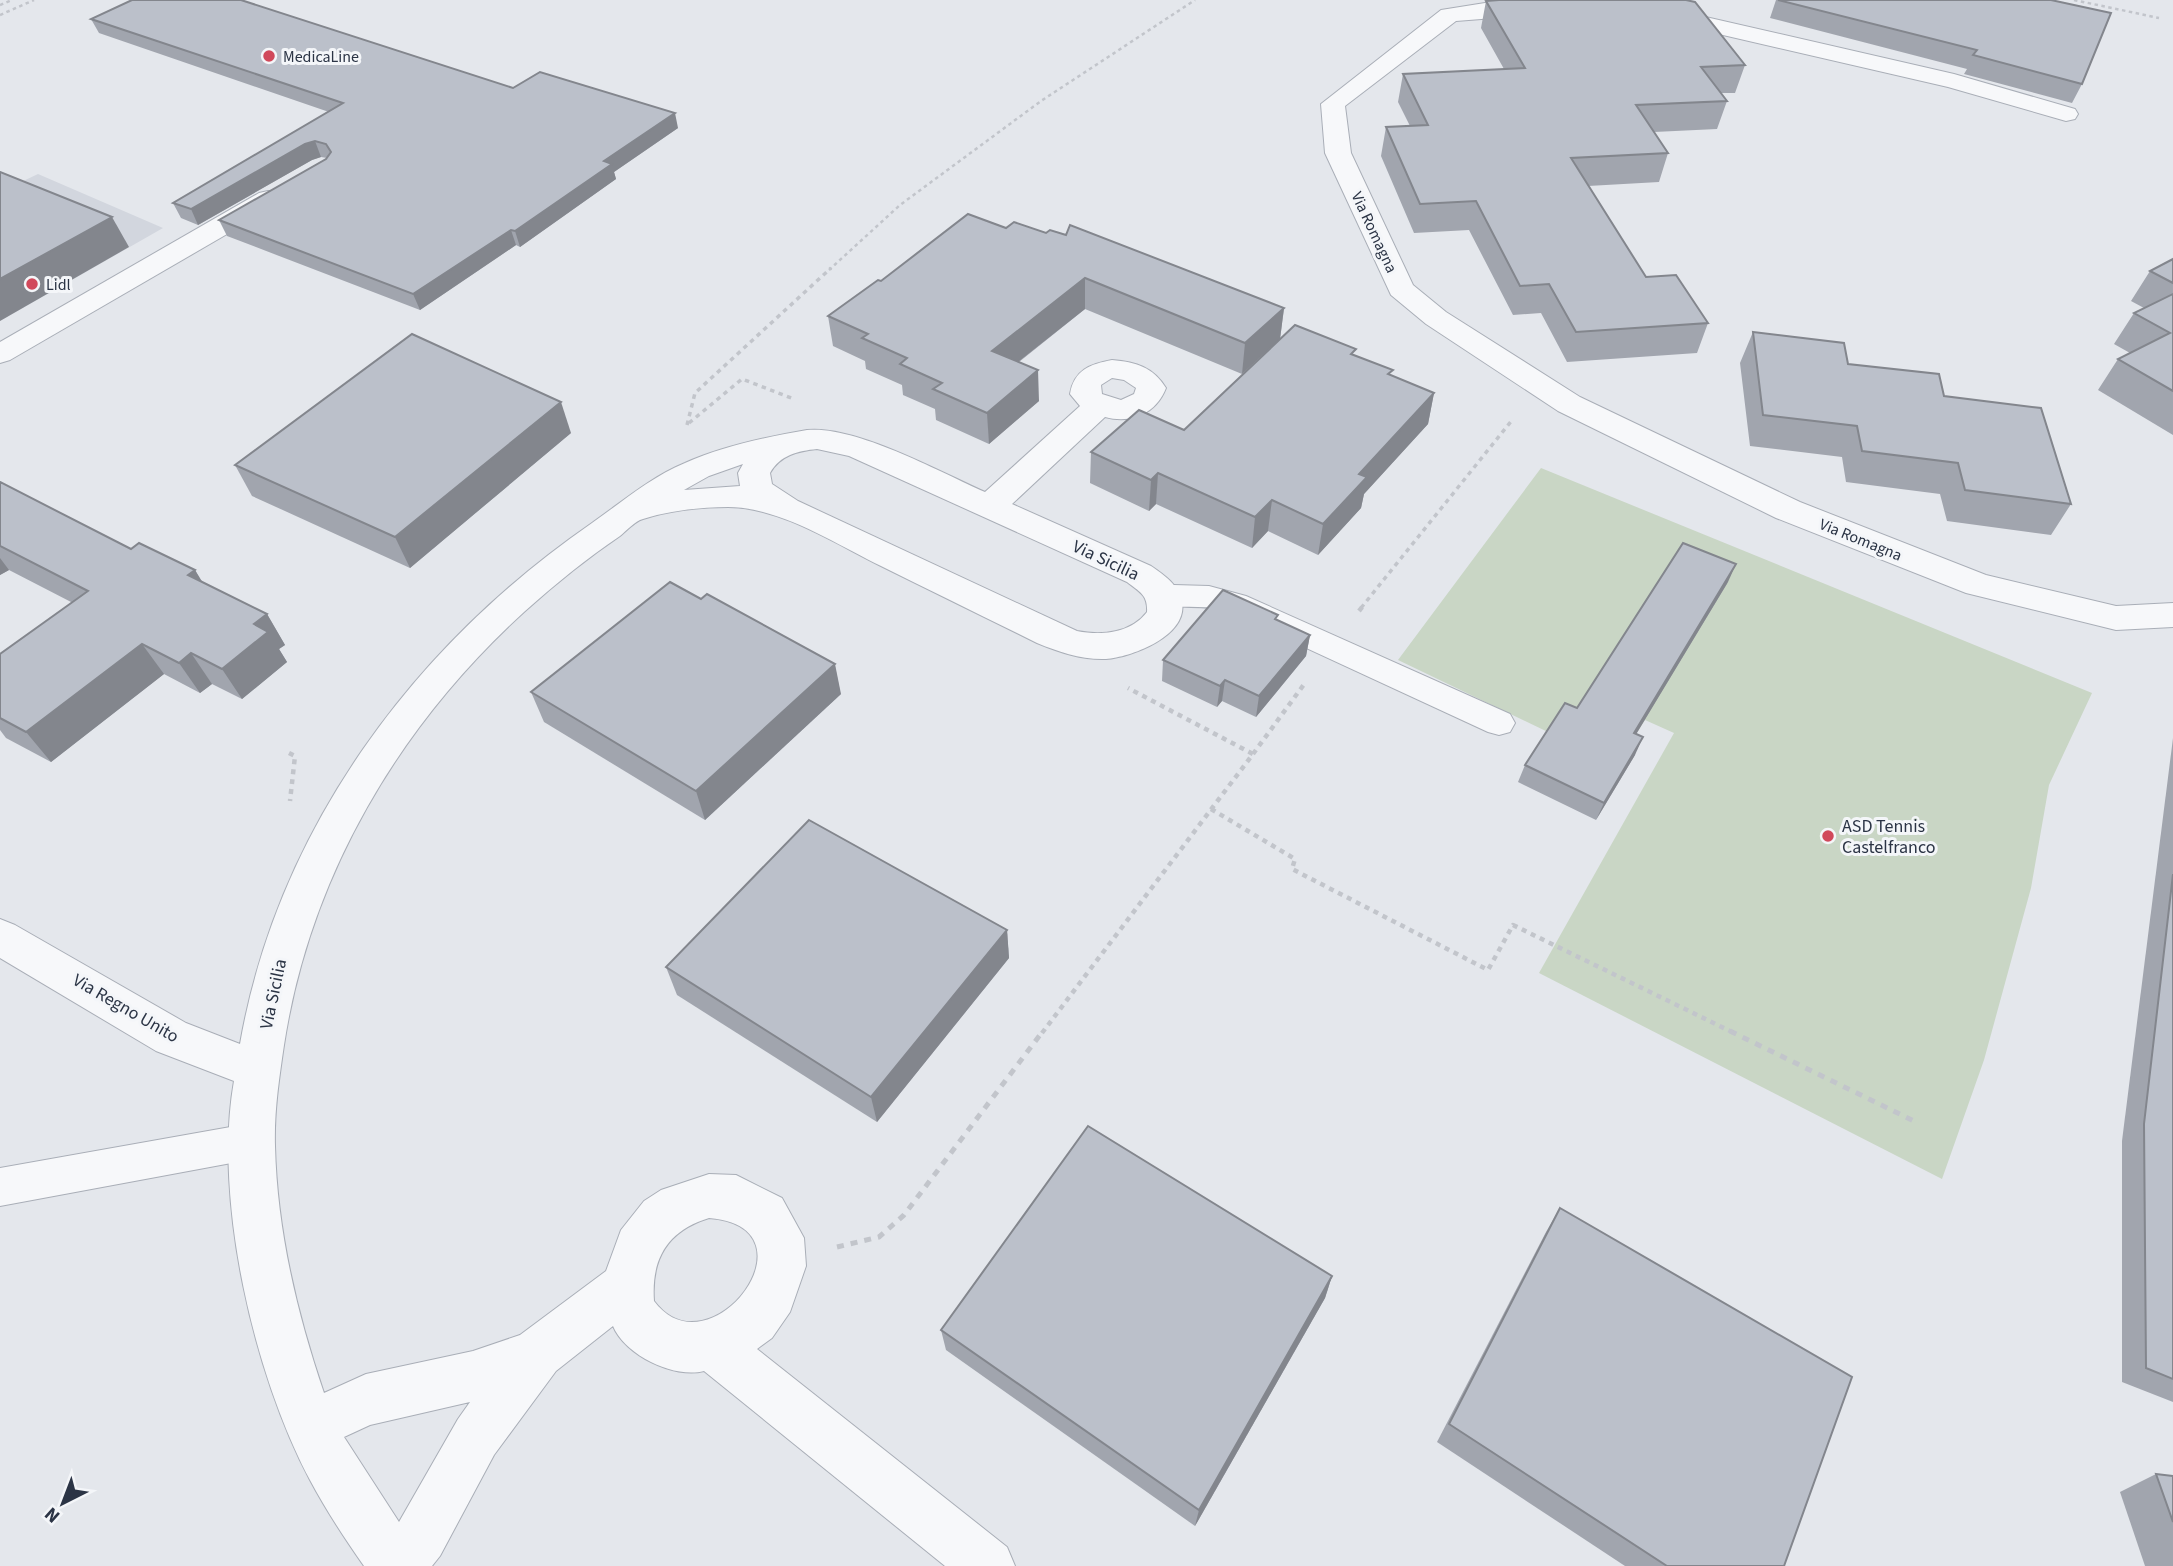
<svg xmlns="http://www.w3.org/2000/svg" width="2173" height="1566" viewBox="0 0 2173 1566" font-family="'Source Sans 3',sans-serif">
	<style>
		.built { fill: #d2d6de }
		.green { fill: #c9d6c5 }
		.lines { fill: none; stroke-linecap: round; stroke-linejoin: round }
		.lane-casing { stroke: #a9aeb7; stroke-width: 2 }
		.street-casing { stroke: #a9aeb7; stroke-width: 2 }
		.path-far3 { stroke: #c2c5cb; stroke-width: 2.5; stroke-dasharray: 3.5 3.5; stroke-linecap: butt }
		.path-far2 { stroke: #c2c5cb; stroke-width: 3.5; stroke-dasharray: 4.5 4.5; stroke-linecap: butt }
		.path-far1 { stroke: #c2c5cb; stroke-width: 4.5; stroke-dasharray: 5 5; stroke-linecap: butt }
		.path { stroke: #c2c5cb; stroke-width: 5; stroke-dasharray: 7 7; stroke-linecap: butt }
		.lane { fill: #f7f8fa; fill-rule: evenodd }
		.street { fill: #f7f8fa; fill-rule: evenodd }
		.wall { fill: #a1a5ae }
		.shaded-wall { fill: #83868d }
		.building { fill: #bbc0ca; stroke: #83868d; stroke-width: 2 }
		.poi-dot { fill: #d1495b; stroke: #f4f6f9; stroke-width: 2.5 }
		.labels { text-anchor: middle; stroke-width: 6; stroke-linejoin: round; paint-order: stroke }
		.far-poi-label { font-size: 16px; fill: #2b3445; stroke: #f4f6f9; text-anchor: start }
		.far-street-label { font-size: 16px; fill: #2b3445; stroke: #f4f6f9 }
		.street-label { font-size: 18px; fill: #2b3445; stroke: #f4f6f9 }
		.poi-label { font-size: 18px; fill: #2b3445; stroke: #f4f6f9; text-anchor: start }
	</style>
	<rect width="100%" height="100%" fill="#e4e7ec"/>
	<!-- built -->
	<path class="built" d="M38 174 163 228 0 321V176L19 183Z"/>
	<!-- green -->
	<path class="green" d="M1541 468 2092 693 2049 785 2031 888 1984 1060 1942 1179 1539 973 1674 733 1645 720 1626 750 1550 733 1398 660Z"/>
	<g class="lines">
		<!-- lane casing -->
		<g class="lane-casing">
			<g id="lane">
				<path d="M1174 585 1209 586 1246 596 1510 714 1515 723 1510 732 1499 735 1488 732 1224 610C1201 604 1177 610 1154 603L1150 596 1154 589Z"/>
				<path d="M253 1123 267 1128 273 1141 267 1154 253 1159 0 1206V1168Z"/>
			</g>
		</g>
		<!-- street casing -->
		<g class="street-casing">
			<g id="street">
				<path d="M1536 2 1544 4 1547 9 1544 14 1456 21 1345 106 1351 153 1413 285 1446 312 1580 397 1800 502 1986 575 2116 606 2173 603V627L2116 630 1966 593 1776 518 1558 411 1426 324 1391 295 1325 153 1321 104 1441 10 1485 3Z"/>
				<path d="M1662 7 1954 74 2075 109 2078 114 2075 119 2066 121 1948 87 1654 19 1651 14 1654 9Z"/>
				<path d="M268 191 277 193 281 199 277 205 10 360 0 363V342L259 193Z"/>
				<path d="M1112 360C1136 362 1153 367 1166 388 1156 414 1131 424 1105 417L1012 504 1151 566C1163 574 1180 586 1182 602 1188 636 1132 657 1106 659 1082 660 1059 652 1037 643 985 617 933 592 881 566 836 544 780 507 728 507 701 507 668 511 643 519 635 521 626 531 620 536 586 559 554 585 524 612 398 727 310 876 284 1045 279 1079 274 1112 275 1146 277 1230 297 1314 324 1393L366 1374 473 1351 520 1335 606 1271 621 1230 644 1201 661 1190 709 1174 736 1175 782 1198 804 1238 806 1266 790 1312 772 1338 757 1349 1007 1547 1015 1566H945L704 1371C674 1379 625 1355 613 1326L556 1371 494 1455 440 1556 432 1566H364C345 1539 326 1510 310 1480 254 1375 213 1199 234 1081L156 1051 0 958V919L15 925 186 1023 240 1044C278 828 414 646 592 523 622 502 651 477 685 463 723 446 766 437 807 430 855 425 940 472 985 492L1080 406 1070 394C1074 370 1090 364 1112 360ZM1112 378 1124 380 1136 388 1134 394 1121 400 1102 394 1101 385ZM817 449 849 456 1127 582C1140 592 1148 595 1147 612 1131 633 1102 636 1077 631L798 501 772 484 770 473C780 455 798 451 817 449ZM743 464 738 473 740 486 684 490 709 476ZM709 1218C822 1227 710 1376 654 1301 651 1259 667 1231 709 1218ZM470 1402 458 1419 399 1522 344 1437 370 1425Z"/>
			</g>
		</g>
		<!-- path-far3 -->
		<g class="path-far3">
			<path d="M2074 0 2159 18"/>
			<path d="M0 5 12 0"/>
			<path d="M0 15 34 0"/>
			<path d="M829 270 900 205 1041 101 1195 0"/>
		</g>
		<!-- path-far2 -->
		<g class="path-far2">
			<path d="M689 423 742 379 794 399"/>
			<path d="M687 425 695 393 831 268"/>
			<path d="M1361 608 1513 419"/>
		</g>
		<!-- path-far1 -->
		<g class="path-far1">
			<path d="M1359 611 1363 606"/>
			<path d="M289 753 295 756 290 801"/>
			<path d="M1253 754 1305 683"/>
			<path d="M1211 809 1295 859 1292 869 1488 970 1513 925 1734 1033"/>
			<path d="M1042 1033 1253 754 1128 688"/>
		</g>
		<!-- path -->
		<g class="path">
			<path d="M1730 1031 1918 1123"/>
			<path d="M837 1247 879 1237 904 1215 1043 1031"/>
		</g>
		<!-- lane -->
		<use href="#lane" class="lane"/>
		<!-- street -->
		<use href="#street" class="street"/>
	</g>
	<!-- wall -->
	<g class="wall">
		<path d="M1776 0H2051L2082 84 2072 103 1964 74 1967 69 1770 18Z"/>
		<path d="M1486 1 1745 65 1735 93H1721L1727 101 1717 129 1654 132 1668 153 1659 182 1588 186 1646 277 1708 323 1697 353 1567 362 1541 313 1513 315 1469 230 1414 233 1381 156 1386 127 1410 126 1398 102 1403 74 1504 69 1481 28Z"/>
		<path d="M91 19 513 88 678 128 614 172 616 179 520 247 516 245 420 310 227 236 219 220 327 158 321 157 312 160 198 225 181 218 173 203 329 112 99 33Z"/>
		<path d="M1006 228 1046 233 1284 308 1280 339 1242 374 1085 309 1019 362 1039 401 989 444 936 420 935 409 903 395 902 385 866 369 865 361 833 346 828 316 881 281Z"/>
		<path d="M2173 259V435L2098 390 2118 359 2130 353 2114 344 2134 313 2144 308 2131 301 2150 271Z"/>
		<path d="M1753 332 1944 396 2071 504 2051 535 1947 521 1940 494 1846 482 1842 457 1750 446 1740 363Z"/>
		<path d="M1355 355 1391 376 1434 393 1428 424 1364 494 1361 508 1318 555 1268 531 1252 548 1156 504 1149 511 1090 483 1091 452 1184 430Z"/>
		<path d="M571 433 410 568 252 496 235 465Z"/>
		<path d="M0 482 131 549 195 570 202 583 267 614 285 645 279 649 287 662 242 699 212 684 200 693 164 674 51 762 6 738 0 730V654L73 603 9 570 0 575Z"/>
		<path d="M1728 582 1636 734 1635 755 1596 820 1518 782 1525 765 1577 708Z"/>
		<path d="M1277 620 1310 635 1306 656 1256 717 1222 701 1217 707 1162 681 1163 660Z"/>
		<path d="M531 692 841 694 705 820 544 722Z"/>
		<path d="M2173 738V1402L2122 1382V1141Z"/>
		<path d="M1007 930 1009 958 877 1122 677 995 666 967Z"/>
		<path d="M1560 1208 1784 1566H1625L1437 1442 1546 1232Z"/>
		<path d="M1332 1276 1325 1298 1195 1526 946 1350 941 1330Z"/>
		<path d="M2156 1474 2173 1476V1566H2145L2120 1492Z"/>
	</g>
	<!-- shaded-wall -->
	<g class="shaded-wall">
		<path d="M675 113 678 128 614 172 616 179 520 247 515 231 604 161Z"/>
		<path d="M315 141 321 157 312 160 198 225 191 209 305 144Z"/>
		<path d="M112 217 129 247 0 321V279Z"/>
		<path d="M511 230 516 245 420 310 413 294Z"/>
		<path d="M1085 278V309L994 381 992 351Z"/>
		<path d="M1284 308 1280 339 1242 374 1245 343Z"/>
		<path d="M1038 370 1039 401 989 444 987 413Z"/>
		<path d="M1434 393 1428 424 1364 494 1361 508 1318 555 1323 524 1359 474Z"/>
		<path d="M561 402 571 433 410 568 395 537Z"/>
		<path d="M1158 473 1156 504 1149 511 1151 480Z"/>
		<path d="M1272 500 1268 531 1252 548 1255 517Z"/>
		<path d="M0 558 9 570 0 575Z"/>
		<path d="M1736 564 1728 582 1626 751 1634 733Z"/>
		<path d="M195 570 214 601 188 575Z"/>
		<path d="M267 614 285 645 279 649 287 662 242 699 222 669 254 624Z"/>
		<path d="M1310 635 1306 656 1256 717 1259 696Z"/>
		<path d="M142 644 164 674 51 762 26 732Z"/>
		<path d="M191 653 212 684 200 693 179 663Z"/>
		<path d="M835 664 841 694 705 820 696 791Z"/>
		<path d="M1225 680 1222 701 1217 707 1220 686Z"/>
		<path d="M1643 737 1635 755 1596 820 1604 803Z"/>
		<path d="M1007 930 1009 958 877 1122 871 1097Z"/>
		<path d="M1332 1276 1325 1298 1195 1526 1199 1510Z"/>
	</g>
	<!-- building -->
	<g class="building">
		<path d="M132 0H241L513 88 540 72 675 113 604 161 612 164 515 231 511 230 413 294 219 220 326 159 331 152 326 144 315 141 305 144 191 209 173 203 343 103 91 19Z"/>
		<path d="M1499 0H1686L1695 2 1745 65 1701 67 1727 101 1636 105 1668 153 1571 158 1646 277 1676 275 1708 323 1576 332 1549 284 1520 286 1476 201 1420 204 1386 127 1428 125 1403 74 1525 68 1486 1Z"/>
		<path d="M1778 0H2051L2111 13 2082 84 1973 55 1977 50Z"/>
		<path d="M0 172 112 217 0 279Z"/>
		<path d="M968 214 1006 228 1014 222 1046 233 1050 230 1066 235 1070 225 1284 308 1245 343 1085 278 992 351 1038 370 987 413 933 389 942 383 900 364 907 358 862 338 868 334 828 316 878 280 881 281Z"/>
		<path d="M2173 259V283L2150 271Z"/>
		<path d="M2173 294V391L2118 359 2170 333 2134 313Z"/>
		<path d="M1295 325 1356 349 1351 354 1393 370 1388 374 1434 393 1359 474 1367 477 1323 524 1272 500 1255 517 1158 473 1151 480 1091 452 1139 410 1184 430Z"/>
		<path d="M1753 332 1844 343 1848 364 1939 374 1944 396 2041 408 2071 504 1965 490 1958 463 1862 451 1857 426 1763 415Z"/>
		<path d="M412 334 561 402 395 537 235 465Z"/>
		<path d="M0 482 131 549 139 543 195 570 188 575 267 614 254 624 268 632 222 669 191 653 179 663 142 644 26 732 0 718V654L88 591 0 546Z"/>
		<path d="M1683 543 1736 564 1634 733 1643 737 1604 803 1525 765 1565 703 1577 708Z"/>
		<path d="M670 582 701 599 707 594 835 664 696 791 531 692Z"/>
		<path d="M1223 590 1278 615 1275 619 1310 635 1259 696 1225 680 1220 686 1163 660Z"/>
		<path d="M809 820 1007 930 871 1097 666 967Z"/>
		<path d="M2173 874V1379L2146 1368 2144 1124Z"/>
		<path d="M1088 1126 1332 1276 1199 1510 941 1330Z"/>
		<path d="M1560 1208 1852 1377 1784 1566H1667L1449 1424Z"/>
		<path d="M2156 1474 2173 1476V1522Z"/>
	</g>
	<!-- markers -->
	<g class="poi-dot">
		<circle cx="269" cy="56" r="7"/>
		<circle cx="32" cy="284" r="7"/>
		<circle cx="1828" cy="836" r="7"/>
	</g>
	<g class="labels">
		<!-- far-poi labels -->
		<g class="far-poi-label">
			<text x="283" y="62">MedicaLine</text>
			<text x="46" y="290">Lidl</text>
		</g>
		<!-- far-street labels -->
		<g class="far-street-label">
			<text transform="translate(1375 232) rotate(65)" y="6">Via Romagna</text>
			<text transform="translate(1861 539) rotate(22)" y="6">Via Romagna</text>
		</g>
		<!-- street labels -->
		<g class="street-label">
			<text transform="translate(1106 560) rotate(25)" y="6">Via Sicilia</text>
			<text transform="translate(273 994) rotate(-78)" y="6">Via Sicilia</text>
			<text transform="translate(126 1008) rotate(30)" y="6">Via Regno Unito</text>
		</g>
		<!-- poi labels -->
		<g class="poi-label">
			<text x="1842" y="832">ASD Tennis<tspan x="1842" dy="21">Castelfranco</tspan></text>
		</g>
	</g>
	<!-- north arrow -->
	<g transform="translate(63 1503) rotate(222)" stroke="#f4f6f9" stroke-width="5" paint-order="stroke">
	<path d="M0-5L12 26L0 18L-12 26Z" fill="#2b3445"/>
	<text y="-10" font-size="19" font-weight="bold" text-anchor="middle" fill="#2b3445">N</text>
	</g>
</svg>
